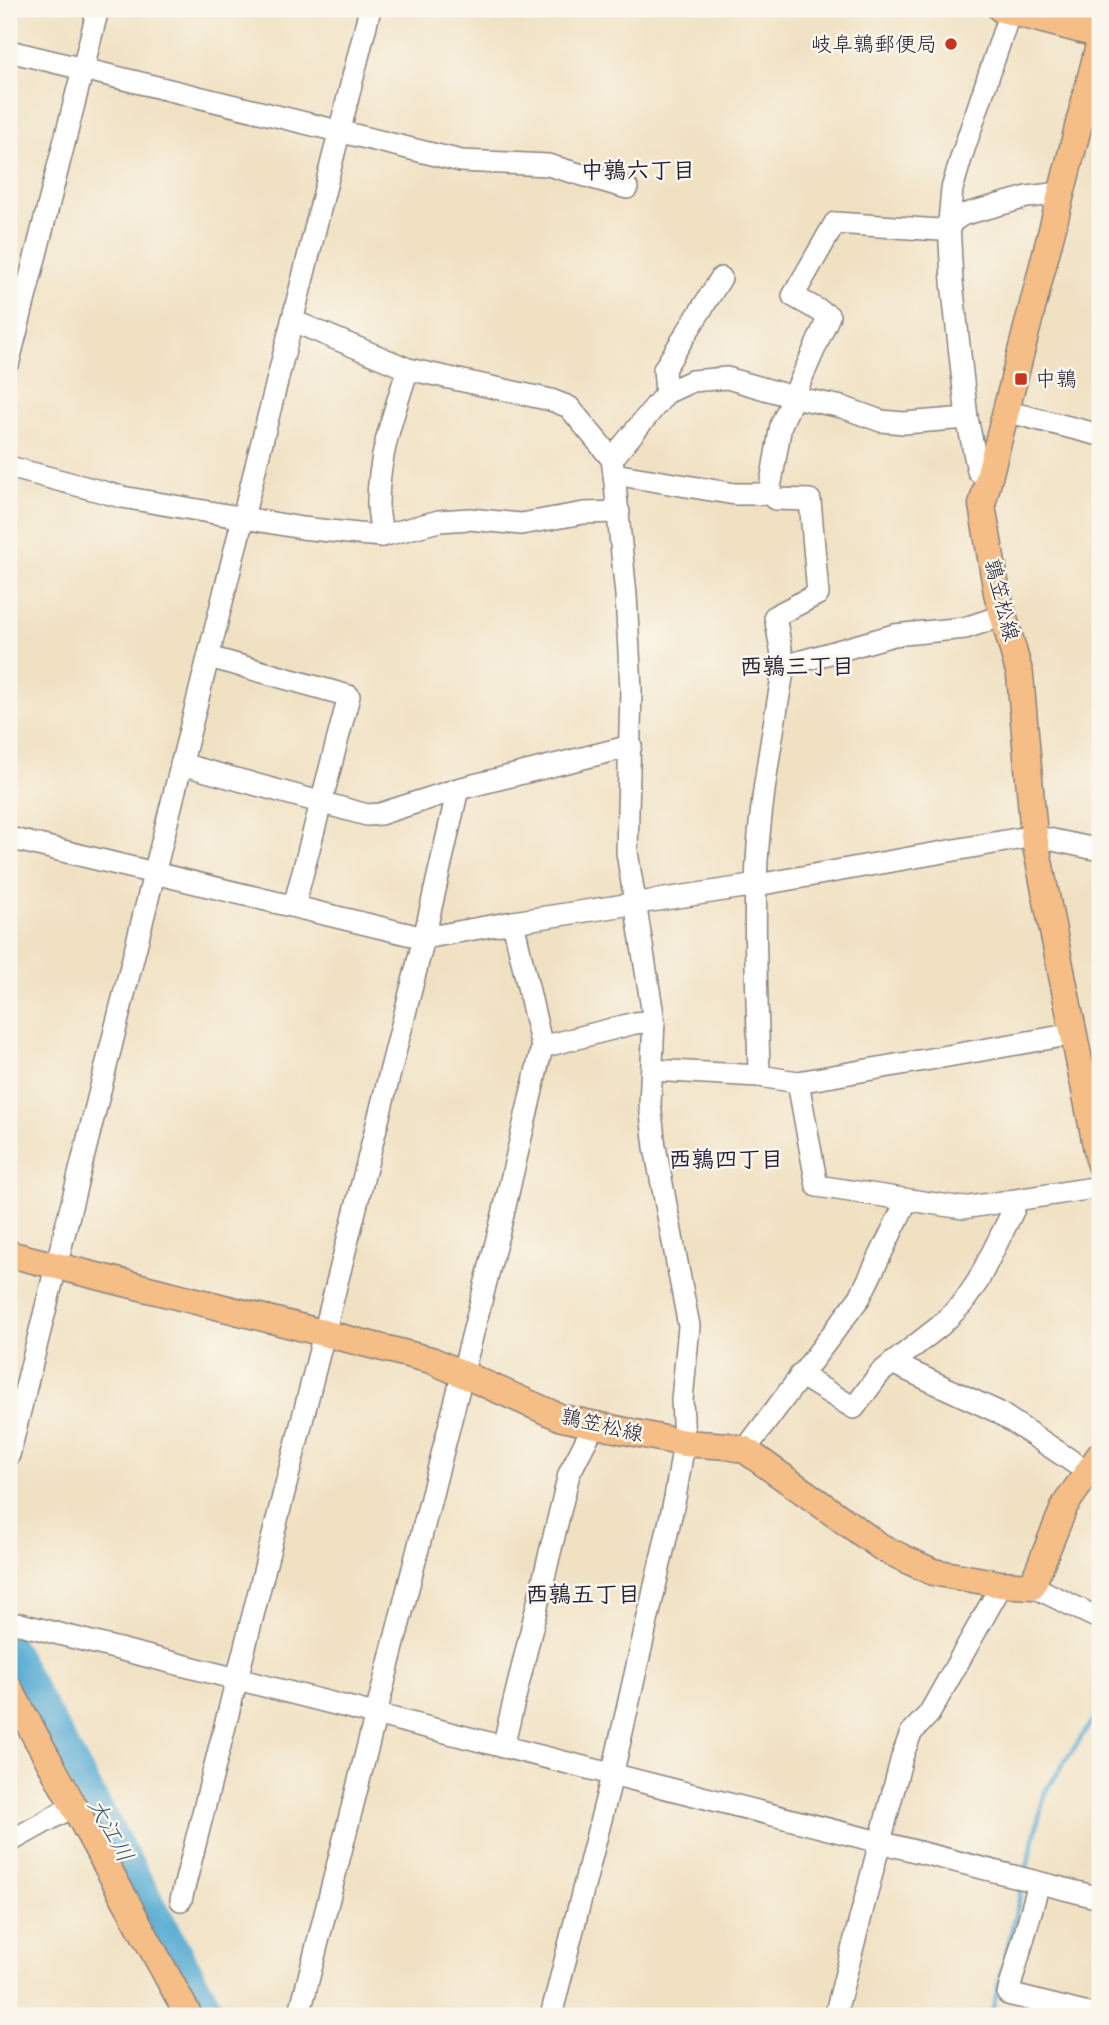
<svg xmlns="http://www.w3.org/2000/svg" width="1109" height="2025" viewBox="0 0 1109 2025" font-family="'Balsamiq Sans','Klee One',sans-serif">
	<style>
		.lines { fill: none; stroke-linecap: round; stroke-linejoin: round }
		.stream { stroke: #57abd3; stroke-width: 4.5 }
		.river { stroke: #57abd3; stroke-width: 28 }
		.minor-casing { stroke: #89827f; stroke-width: 24 }
		.major-casing { stroke: #89827f; stroke-width: 29 }
		.minor { stroke: #fff; stroke-width: 21 }
		.major { stroke: #f5be86; stroke-width: 26 }
		.poi-dot { fill: #c8321e; stroke: #fbf7ec; stroke-width: 2.5 }
		.labels { text-anchor: middle; stroke-width: 5; stroke-linejoin: round; paint-order: stroke }
		.poi-label { font-size: 21px; fill: #22223b; stroke: #fbf7ec; text-anchor: end }
		.street-label { font-size: 21px; fill: #22223b; stroke: #fbf7ec }
		.neighbourhood-label { font-size: 23px; font-weight: bold; fill: #22223b; stroke: #fbf7ec }
		.water-label { font-size: 23px; font-style: italic; fill: #375978; stroke: #fbf7ec }
	</style>
	<rect width="100%" height="100%" fill="#fbf7ec"/>
	<filter id="ink" filterUnits="userSpaceOnUse"><feTurbulence type="fractalNoise" baseFrequency=".0143" numOctaves="2"/><feDisplacementMap in="SourceGraphic" scale="14" xChannelSelector="R" yChannelSelector="G"/><feConvolveMatrix kernelMatrix="1 2 1 2 8 2 1 2 1" color-interpolation-filters="sRGB"/></filter>
	<filter id="wash" filterUnits="userSpaceOnUse"><feTurbulence type="fractalNoise" baseFrequency=".00686" numOctaves="4" result="noise"/><feDisplacementMap in="SourceGraphic" scale="28" xChannelSelector="R" yChannelSelector="G"/><feGaussianBlur stdDeviation="1.57" result="paint"/><feColorMatrix in="noise" values="0 0 0 0 0 0 0 0 0 0 0 0 0 0 0 0 0 1.4 0 .05"/><feComposite in="paint" operator="in"/></filter>
	<g filter="url(#wash)">
		<rect width="100%" height="100%" fill="#f0e1c3"/>
		<g class="lines">
			<!-- stream -->
			<g class="stream">
				<path d="M1026 1871 1045 1792 1100 1709"/>
				<path d="M991 2016 1023 1883"/>
			</g>
			<!-- river -->
			<path class="river" d="M9 1645 213 2016"/>
		</g>
	</g>
	<g filter="url(#ink)">
		<g class="lines">
			<!-- minor casing -->
			<g class="minor-casing">
				<g id="minor">
					<path d="M9 51 461 161 548 165 627 188"/>
					<path d="M293 321 408 369 551 400 569 407 612 459 614 474 626 595 631 689 627 852 654 1021 650 1104 655 1147 689 1326 682 1400 684 1443 675 1498 612 1776 551 2016"/>
					<path d="M9 361 98 9"/>
					<path d="M666 393 664 369 721 278"/>
					<path d="M1005 411 1100 435"/>
					<path d="M612 459 666 393 692 381 727 378 793 397 842 407 881 421 904 423 967 418"/>
					<path d="M9 467 122 497 302 528 358 534 382 536 439 521 469 519 521 524 584 513 619 512"/>
					<path d="M614 474 735 494H769L781 425 829 316 793 296 835 223 940 230 962 215 1027 197 1061 193"/>
					<path d="M987 478 978 471 967 418 952 282 949 222 952 189 962 155 1011 9"/>
					<path d="M769 494 775 499 810 500 818 594 775 616 784 666"/>
					<path d="M382 536C381 525 378 514 378 503 378 457 394 412 408 369"/>
					<path d="M209 657 349 696 294 906"/>
					<path d="M181 764 367 815 380 814 458 789 631 746"/>
					<path d="M9 838 424 938 513 922 757 885 1034 836 1100 850"/>
					<path d="M542 1047 635 1023 654 1021"/>
					<path d="M652 1070 759 1076 798 1082 1074 1034"/>
					<path d="M759 1076C758 1000 752 922 758 846 763 785 774 725 784 666L894 635 965 628 1005 615"/>
					<path d="M798 1082 817 1186 963 1208 1100 1187"/>
					<path d="M892 1363 998 1412 1088 1472"/>
					<path d="M800 1375 854 1408 880 1373 940 1326 963 1303 978 1281 1014 1209V1201"/>
					<path d="M745 1450 860 1297 907 1200"/>
					<path d="M9 1455 370 9"/>
					<path d="M1032 1586 1100 1619"/>
					<path d="M20 1624 1100 1898"/>
					<path d="M503 1747 569 1474 594 1425"/>
					<path d="M9 1842 72 1807"/>
					<path d="M1039 1883 1008 1994 1096 2016"/>
					<path d="M181 1900 424 938 458 789"/>
					<path d="M299 2016 502 1219 542 1047 513 922"/>
					<path d="M835 2016 902 1757 911 1733 929 1714 997 1593 1000 1584"/>
				</g>
			</g>
			<!-- major casing -->
			<g class="major-casing">
				<g id="major">
					<path d="M1001 9 1100 35"/>
					<path d="M1100 41 982 505 997 593 1020 675 1034 836 1100 1165"/>
					<path d="M9 1254 431 1360 562 1418 684 1443 728 1446 745 1450 881 1547 905 1559 933 1572 1000 1584 1032 1586 1065 1505 1100 1455"/>
					<path d="M9 1688 189 2016"/>
				</g>
			</g>
			<!-- minor -->
			<use href="#minor" class="minor"/>
			<!-- major -->
			<use href="#major" class="major"/>
		</g>
	</g>
	<!-- markers -->
	<g class="poi-dot">
		<circle cx="951" cy="44" r="7"/>
		<rect x="1014" y="372" width="14" height="14" rx="3.5"/>
	</g>
	<g class="labels">
		<!-- poi labels -->
		<g class="poi-label">
			<text x="937" y="51">岐阜鶉郵便局</text>
			<text x="1035" y="386" text-anchor="start">中鶉</text>
		</g>
		<!-- street labels -->
		<g class="street-label">
			<text transform="translate(1002 600) rotate(76)" y="7">鶉笠松線</text>
			<text transform="translate(602 1425) rotate(13)" y="7">鶉笠松線</text>
		</g>
		<!-- neighbourhood labels -->
		<g class="neighbourhood-label">
			<text x="638" y="178">中鶉六丁目</text>
			<text x="797" y="674">西鶉三丁目</text>
			<text x="726" y="1167">西鶉四丁目</text>
			<text x="583" y="1602">西鶉五丁目</text>
		</g>
		<!-- water labels -->
		<g class="water-label">
			<text transform="translate(111 1830) rotate(61)" y="8">大江川</text>
		</g>
	</g>
	<!-- margin -->
	<rect width="1109" height="2025" fill="none" stroke="#fbf7ec" stroke-width="35"/>
</svg>
